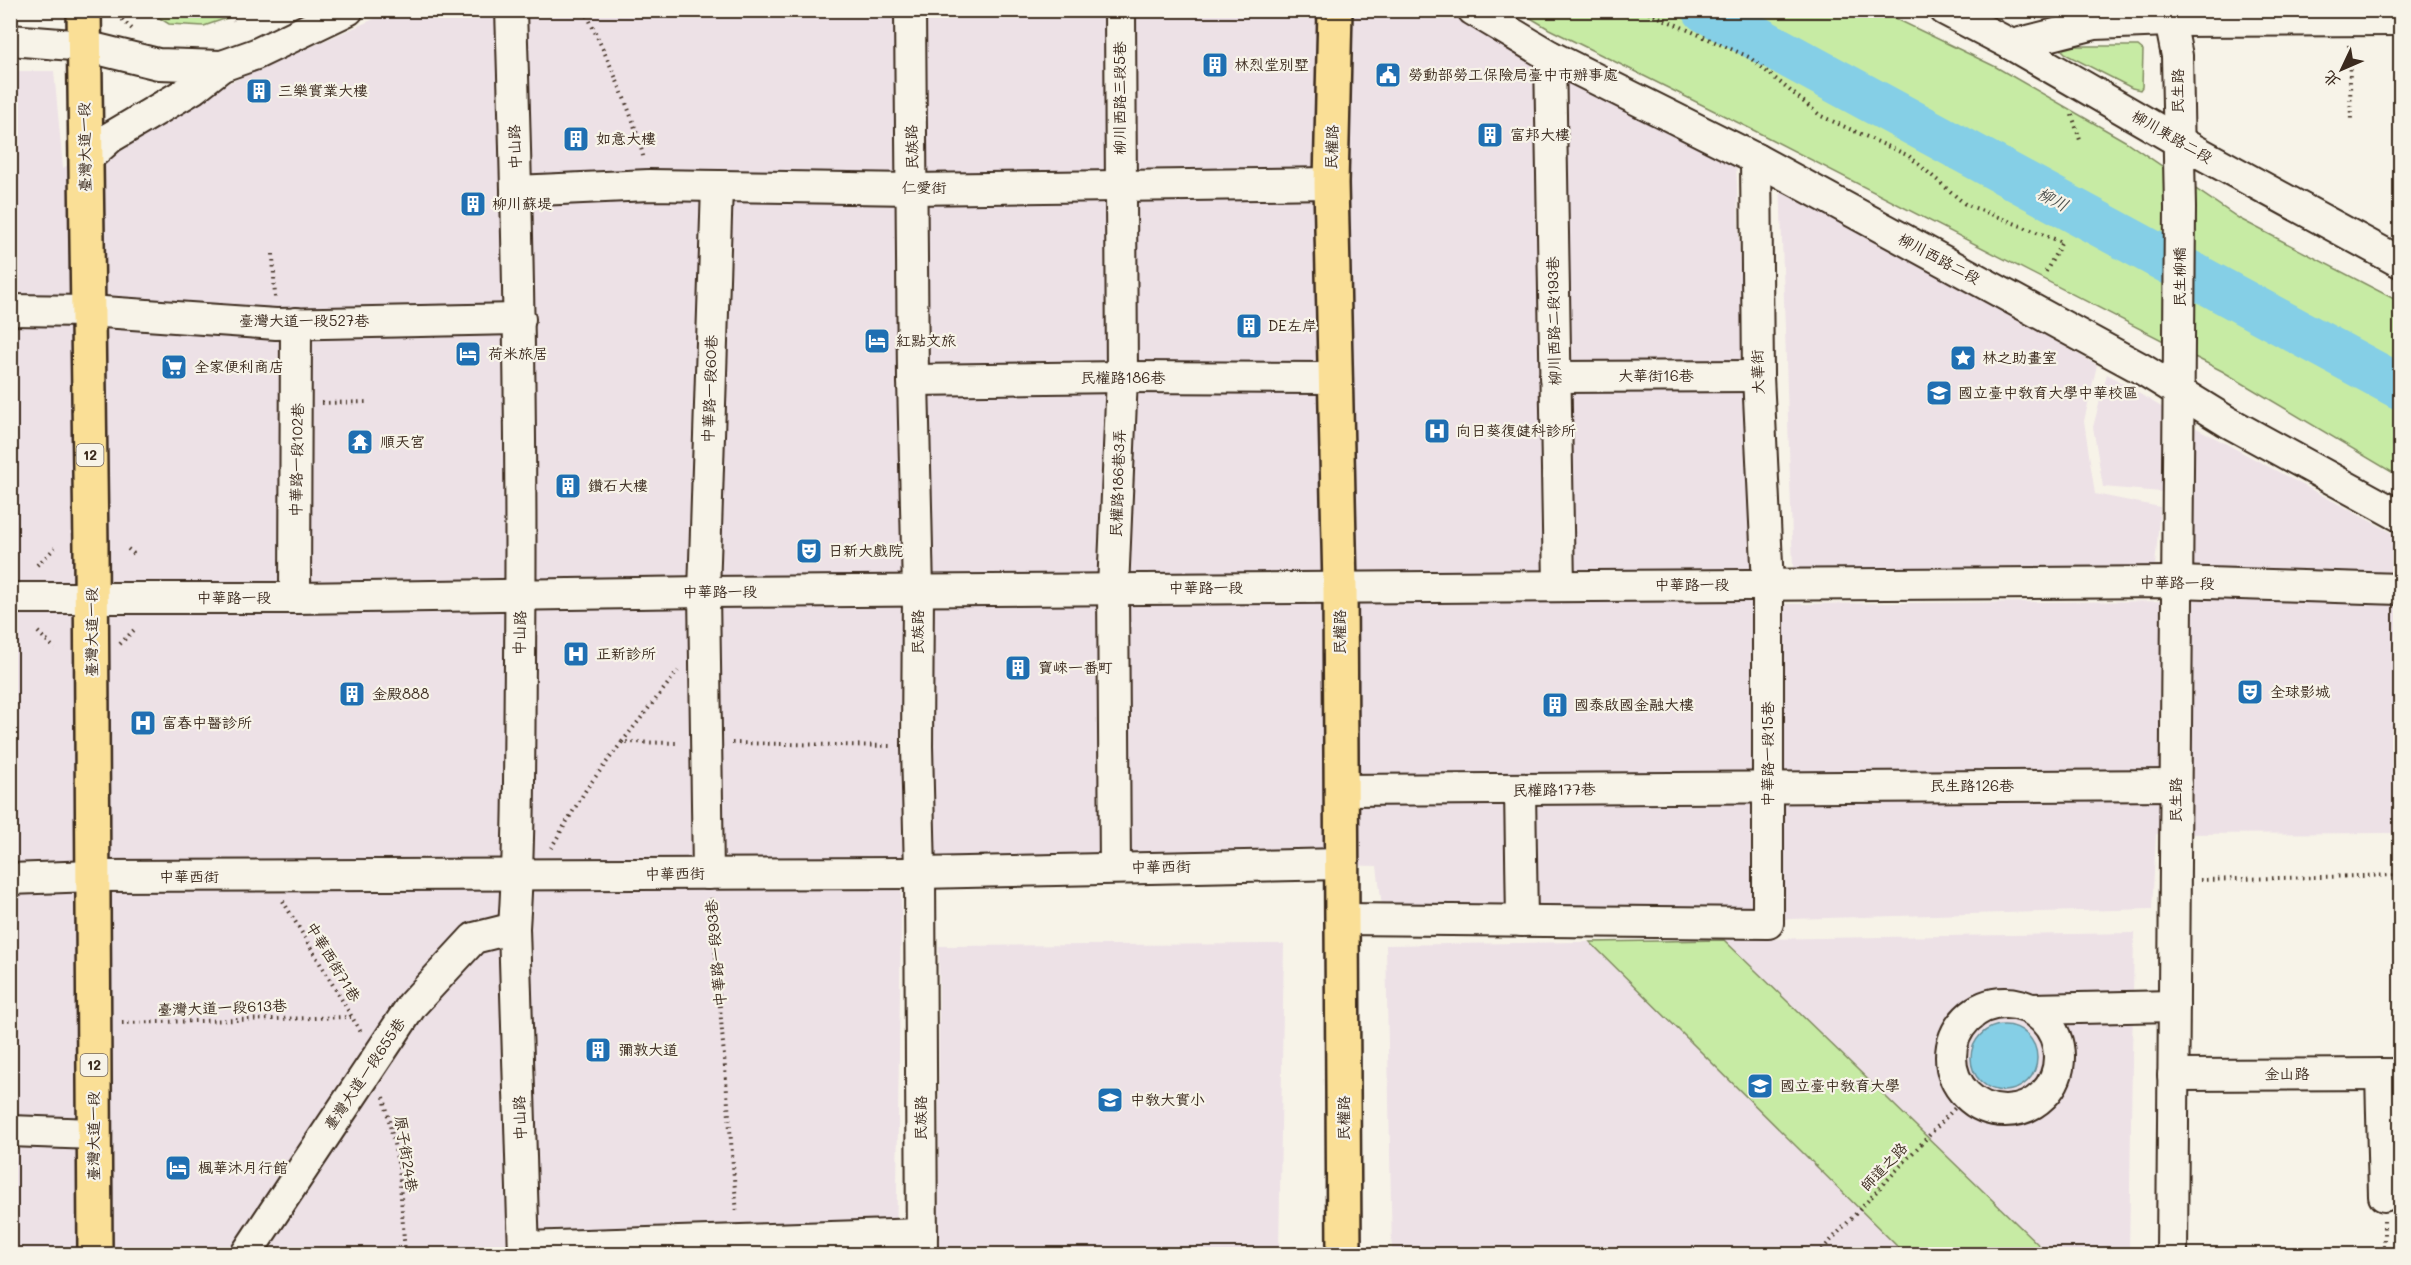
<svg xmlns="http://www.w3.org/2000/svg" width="2411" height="1265" viewBox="0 0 2411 1265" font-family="Mali,'LXGW WenKai TC',sans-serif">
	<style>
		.built { fill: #ede1e6 }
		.green { fill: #c7eba4; stroke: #818a61; stroke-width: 1.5 }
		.water { fill: #85cfe6; stroke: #678d96; stroke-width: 1.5 }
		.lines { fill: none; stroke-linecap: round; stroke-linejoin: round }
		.river { stroke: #85cfe6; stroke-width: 45 }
		.minor-casing { stroke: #3b2a1e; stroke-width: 34 }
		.major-casing { stroke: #3b2a1e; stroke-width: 38 }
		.path { stroke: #3b2a1e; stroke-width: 4; stroke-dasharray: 1.5 4.5; stroke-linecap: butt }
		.minor { stroke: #f7f3e8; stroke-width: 30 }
		.major { stroke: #fadf96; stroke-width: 33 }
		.labels { text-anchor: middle; stroke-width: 4.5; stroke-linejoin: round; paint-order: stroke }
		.shield { fill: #f7f3e8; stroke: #73665b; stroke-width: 1.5 }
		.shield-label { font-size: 14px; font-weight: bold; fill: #3b2a1e }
		.poi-label { font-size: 15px; fill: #3b2a1e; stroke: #f7f3e8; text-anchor: start }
		.street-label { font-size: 15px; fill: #3b2a1e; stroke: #f7f3e8 }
		.water-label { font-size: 16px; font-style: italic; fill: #4e5350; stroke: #f7f3e8 }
	</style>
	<rect width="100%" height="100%" fill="#f7f3e8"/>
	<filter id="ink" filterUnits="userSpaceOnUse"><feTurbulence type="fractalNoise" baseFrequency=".0167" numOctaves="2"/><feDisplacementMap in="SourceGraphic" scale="12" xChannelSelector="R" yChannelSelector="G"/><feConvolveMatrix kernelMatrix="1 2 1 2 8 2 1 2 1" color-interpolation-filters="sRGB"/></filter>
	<g filter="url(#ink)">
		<!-- built -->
		<g class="built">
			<path d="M392 11H1450L1736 162 1754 604 2187 601 2185 494 2103 487 2093 427 2107 374 2191 425 2400 537V833L2156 834 2152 909 1385 930 1377 866 902 855 896 1254H11V71H54L63 168 136 124Z"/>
			<path d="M1780 181 2097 365 2084 421 2095 494 2160 507 2155 567 1793 568Z"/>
			<path d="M2134 933 2129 1254H1392L1386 945Z"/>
			<path d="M1284 944 1279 1254H939V946Z"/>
		</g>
		<!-- green -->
		<g class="green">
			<path d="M235 11 236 15 204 26 169 24 148 11Z"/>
			<path d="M1519 11H1880L1996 67 2125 141 2240 219 2400 302V477L2222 371 1757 132 1549 29Z"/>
			<path d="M2064 46H2138L2143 50 2142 87 2140 90 2132 88 2067 55 2062 50Z"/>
			<path d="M1724 940 2048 1254H1905L1590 942Z"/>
		</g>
		<!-- water -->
		<circle class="water" cx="2004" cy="1058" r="33"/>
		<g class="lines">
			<!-- river -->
			<path class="river" d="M1705 10 2400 387"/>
			<!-- minor casing -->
			<g class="minor-casing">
				<g id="minor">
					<path d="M511 10C518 227 522 444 520 661 519 750 520 839 514 928L524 1254"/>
					<path d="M910 10 913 380 918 591 917 746 920 873 922 1254"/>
					<path d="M1473 10 1550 56 1756 159 2142 369 2228 422 2400 516"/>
					<path d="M1945 10 2012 45 2178 141 2400 262"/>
					<path d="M2168 10 2177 56 2180 208 2172 1254"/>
					<path d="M10 40 85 46 158 64 222 66 256 54 348 10"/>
					<path d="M2012 45 2095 24 2168 21 2400 20"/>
					<path d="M1550 56 1559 586"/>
					<path d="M85 160 111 137 194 88 222 66"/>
					<path d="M516 191 649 185 912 189 1331 183"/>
					<path d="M10 310 89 311 276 324 520 319"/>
					<path d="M1555 377 1758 376"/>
					<path d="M913 380 1122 377 1334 378"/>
					<path d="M10 598H295L704 592 2176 582 2400 589"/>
					<path d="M295 598 296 323"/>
					<path d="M1340 790 2176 785"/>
					<path d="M1520 790 1522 921"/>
					<path d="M1115 867 1113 589 1122 377 1120 10"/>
					<path d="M708 874 704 592 717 186"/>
					<path d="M10 879 93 876 920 873 1340 864"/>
					<path d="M1341 919 1768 923V585L1758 376 1756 159"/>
					<circle cx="2005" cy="1057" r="54"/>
					<path d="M2031 1009 2174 1006"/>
					<path d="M2381 1074 2384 1196"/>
					<path d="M2173 1075 2400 1074"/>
					<path d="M10 1131 94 1134"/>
					<path d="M524 1247 922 1234"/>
					<path d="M246 1254 412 1005 474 938 514 928"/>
				</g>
			</g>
			<!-- major casing -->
			<g class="major-casing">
				<g id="major">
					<path d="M84 10 91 548 95 1254"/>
					<path d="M1335 10 1331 183 1340 588 1344 1254"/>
				</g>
			</g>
			<!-- path -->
			<g class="path">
				<path d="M228 10 233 21"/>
				<path d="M585 10C607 59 632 108 644 160"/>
				<path d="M1643 10 1749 57 1821 116 1909 156 1965 204 2062 242 2044 275"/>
				<path d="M118 15 132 29"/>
				<path d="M2349 45 2351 121"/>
				<path d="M2072 115 2080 140"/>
				<path d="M273 254 275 298"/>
				<path d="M322 403 370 402"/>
				<path d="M128 549 134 554"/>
				<path d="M37 565 55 548"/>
				<path d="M38 632 55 649"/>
				<path d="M120 644 134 630"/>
				<path d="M622 742 678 671"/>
				<path d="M732 743 892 746"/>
				<path d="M551 848 587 788 622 742 679 743"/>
				<path d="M2200 880 2400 875"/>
				<path d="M711 898 737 1214"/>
				<path d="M283 901 362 1034"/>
				<path d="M122 1023 351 1017"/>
				<path d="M384 1097 399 1168 405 1254"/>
				<path d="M2384 1221V1254"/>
				<path d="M1818 1254 1967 1095"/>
			</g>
			<!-- minor -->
			<use href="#minor" class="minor"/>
			<!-- major -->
			<use href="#major" class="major"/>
		</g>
	</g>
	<!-- icons -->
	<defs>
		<g id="building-square" transform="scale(1.35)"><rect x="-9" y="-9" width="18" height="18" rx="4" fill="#1f6fb2" stroke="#f7f3e8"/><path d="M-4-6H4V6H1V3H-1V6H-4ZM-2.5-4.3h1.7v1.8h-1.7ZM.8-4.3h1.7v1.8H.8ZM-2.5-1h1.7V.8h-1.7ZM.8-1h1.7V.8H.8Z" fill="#fff"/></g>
		<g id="civic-square" transform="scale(1.35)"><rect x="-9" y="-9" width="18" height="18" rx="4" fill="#1f6fb2" stroke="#f7f3e8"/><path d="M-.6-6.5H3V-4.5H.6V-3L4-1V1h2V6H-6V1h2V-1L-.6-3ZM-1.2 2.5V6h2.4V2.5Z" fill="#fff"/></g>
		<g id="hotel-square" transform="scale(1.35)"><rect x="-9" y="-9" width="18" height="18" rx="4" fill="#1f6fb2" stroke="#f7f3e8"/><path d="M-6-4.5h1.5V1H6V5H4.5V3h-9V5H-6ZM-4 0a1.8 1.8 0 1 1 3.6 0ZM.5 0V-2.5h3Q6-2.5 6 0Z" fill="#fff"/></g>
		<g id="sight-square" transform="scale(1.35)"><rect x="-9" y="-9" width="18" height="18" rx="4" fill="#1f6fb2" stroke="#f7f3e8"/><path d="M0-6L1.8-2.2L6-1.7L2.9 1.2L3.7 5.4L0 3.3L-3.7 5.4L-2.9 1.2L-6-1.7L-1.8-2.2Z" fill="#fff"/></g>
		<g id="supermarket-square" transform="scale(1.35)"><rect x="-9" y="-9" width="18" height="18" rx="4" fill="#1f6fb2" stroke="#f7f3e8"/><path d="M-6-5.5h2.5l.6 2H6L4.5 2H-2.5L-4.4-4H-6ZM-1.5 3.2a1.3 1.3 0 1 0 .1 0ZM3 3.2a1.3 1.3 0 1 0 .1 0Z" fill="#fff"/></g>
		<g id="university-square" transform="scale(1.35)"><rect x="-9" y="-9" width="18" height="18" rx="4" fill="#1f6fb2" stroke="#f7f3e8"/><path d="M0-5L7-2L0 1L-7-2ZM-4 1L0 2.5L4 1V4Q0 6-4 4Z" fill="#fff"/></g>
		<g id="hospital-square" transform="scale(1.35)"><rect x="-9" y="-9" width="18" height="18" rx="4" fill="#1f6fb2" stroke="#f7f3e8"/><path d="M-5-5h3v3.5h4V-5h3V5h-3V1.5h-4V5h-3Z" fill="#fff"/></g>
		<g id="temple-square" transform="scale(1.35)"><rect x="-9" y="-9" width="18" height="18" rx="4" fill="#1f6fb2" stroke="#f7f3e8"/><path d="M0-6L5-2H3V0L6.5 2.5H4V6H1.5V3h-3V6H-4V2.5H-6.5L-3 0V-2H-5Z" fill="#fff"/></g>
		<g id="theatre-square" transform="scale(1.35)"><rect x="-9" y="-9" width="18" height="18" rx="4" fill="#1f6fb2" stroke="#f7f3e8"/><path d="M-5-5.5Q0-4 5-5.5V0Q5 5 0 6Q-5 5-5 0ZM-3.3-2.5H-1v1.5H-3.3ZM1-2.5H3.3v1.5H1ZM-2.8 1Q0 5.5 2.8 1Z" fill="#fff"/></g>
		<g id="school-square" transform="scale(1.35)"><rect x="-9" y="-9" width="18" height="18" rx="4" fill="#1f6fb2" stroke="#f7f3e8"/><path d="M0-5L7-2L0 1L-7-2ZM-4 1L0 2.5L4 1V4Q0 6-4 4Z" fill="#fff"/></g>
	</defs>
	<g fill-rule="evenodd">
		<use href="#building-square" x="1215" y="65"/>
		<use href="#civic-square" x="1388" y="75"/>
		<use href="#building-square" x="259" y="91"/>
		<use href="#building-square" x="1490" y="135"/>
		<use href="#building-square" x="576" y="139"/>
		<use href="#building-square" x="473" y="204"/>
		<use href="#building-square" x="1249" y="326"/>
		<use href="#hotel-square" x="877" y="341"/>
		<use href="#hotel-square" x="468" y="354"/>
		<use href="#sight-square" x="1963" y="358"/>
		<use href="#supermarket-square" x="174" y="367"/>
		<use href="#university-square" x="1939" y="393"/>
		<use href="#hospital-square" x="1437" y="431"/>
		<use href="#temple-square" x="360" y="442"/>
		<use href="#building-square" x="568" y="486"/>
		<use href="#theatre-square" x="809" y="551"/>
		<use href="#hospital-square" x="576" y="654"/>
		<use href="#building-square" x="1018" y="668"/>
		<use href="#theatre-square" x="2250" y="692"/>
		<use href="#building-square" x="352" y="694"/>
		<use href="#building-square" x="1555" y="705"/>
		<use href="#hospital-square" x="143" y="723"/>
		<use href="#building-square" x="598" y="1050"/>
		<use href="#school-square" x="1760" y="1086"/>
		<use href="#school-square" x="1110" y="1100"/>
		<use href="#hotel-square" x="178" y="1168"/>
	</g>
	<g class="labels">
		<!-- shield labels -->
		<g class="shield">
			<rect x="76.5" y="444" width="27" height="22" rx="4.5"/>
			<rect x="80.5" y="1054" width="27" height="22" rx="4.5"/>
		</g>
		<g class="shield-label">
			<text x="90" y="460">12</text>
			<text x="94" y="1070">12</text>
		</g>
		<!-- poi labels -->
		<g class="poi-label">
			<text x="1234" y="70">林烈堂別墅</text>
			<text x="1408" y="80">勞動部勞工保險局臺中市辦事處</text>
			<text x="278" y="96">三樂實業大樓</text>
			<text x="1510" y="140">富邦大樓</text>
			<text x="596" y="144">如意大樓</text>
			<text x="492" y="209">柳川蘇堤</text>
			<text x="1268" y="331">DE左岸</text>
			<text x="896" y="346">紅點文旅</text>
			<text x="488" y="359">荷米旅居</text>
			<text x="1982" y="363">林之助畫室</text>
			<text x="194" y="372">全家便利商店</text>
			<text x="1958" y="398">國立臺中教育大學中華校區</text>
			<text x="1456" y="436">向日葵復健科診所</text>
			<text x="380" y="447">順天宮</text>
			<text x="588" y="491">鑽石大樓</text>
			<text x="828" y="556">日新大戲院</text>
			<text x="596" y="659">正新診所</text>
			<text x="1038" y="673">寶崍一番町</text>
			<text x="2270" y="697">全球影城</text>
			<text x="372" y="699">金殿888</text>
			<text x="1574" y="710">國泰啟國金融大樓</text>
			<text x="162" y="728">富春中醫診所</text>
			<text x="618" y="1055">彌敦大道</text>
			<text x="1780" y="1091">國立臺中教育大學</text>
			<text x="1130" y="1105">中教大實小</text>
			<text x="198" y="1173">楓華沐月行館</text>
		</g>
		<!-- street labels -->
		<g class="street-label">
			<text transform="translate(2178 91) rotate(-90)" y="5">民生路</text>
			<text transform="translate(1120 98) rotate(-90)" y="5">柳川西路三段5巷</text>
			<text transform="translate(2172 137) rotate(30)" y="5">柳川東路二段</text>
			<text transform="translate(85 147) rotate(-91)" y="5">臺灣大道一段</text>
			<text transform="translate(515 147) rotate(-92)" y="5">中山路</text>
			<text transform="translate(912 147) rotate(-91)" y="5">民族路</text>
			<text transform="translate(1332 147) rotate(-88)" y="5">民權路</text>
			<text x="924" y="193">仁愛街</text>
			<text transform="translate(1939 259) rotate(28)" y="5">柳川西路二段</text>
			<text transform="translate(2180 277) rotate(-90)" y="5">民生柳橋</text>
			<text x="304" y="326">臺灣大道一段527巷</text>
			<text transform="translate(1554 321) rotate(-91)" y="5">柳川西路二段193巷</text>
			<text transform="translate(1758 372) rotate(-92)" y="5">大華街</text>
			<text x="1656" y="381">大華街16巷</text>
			<text x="1123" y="383">民權路186巷</text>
			<text transform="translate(710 389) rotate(-88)" y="5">中華路一段60巷</text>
			<text transform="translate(297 460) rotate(-89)" y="5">中華路一段102巷</text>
			<text transform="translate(1118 483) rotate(-88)" y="5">民權路186巷3弄</text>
			<text transform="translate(2177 583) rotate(1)" y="5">中華路一段</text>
			<text x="1692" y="590">中華路一段</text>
			<text x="1206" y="593">中華路一段</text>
			<text x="720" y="597">中華路一段</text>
			<text x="234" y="603">中華路一段</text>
			<text transform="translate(92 632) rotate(-90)" y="5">臺灣大道一段</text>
			<text transform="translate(918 632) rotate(-90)" y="5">民族路</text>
			<text transform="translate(1340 632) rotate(-90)" y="5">民權路</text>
			<text transform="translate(520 633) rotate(-89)" y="5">中山路</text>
			<text transform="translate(1768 754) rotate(-90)" y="5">中華路一段15巷</text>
			<text x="1972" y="791">民生路126巷</text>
			<text transform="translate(1554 790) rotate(-1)" y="5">民權路177巷</text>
			<text transform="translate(2176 800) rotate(-90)" y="5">民生路</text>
			<text transform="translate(1161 867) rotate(-1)" y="5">中華西街</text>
			<text transform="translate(675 874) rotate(-1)" y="5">中華西街</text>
			<text x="189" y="882">中華西街</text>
			<text transform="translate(716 953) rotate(-95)" y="5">中華路一段93巷</text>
			<text transform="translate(333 962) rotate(59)" y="5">中華西街71巷</text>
			<text transform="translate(222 1008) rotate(-2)" y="5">臺灣大道一段613巷</text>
			<text transform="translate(365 1074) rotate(-56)" y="5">臺灣大道一段655巷</text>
			<text x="2287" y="1079">金山路</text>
			<text transform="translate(520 1118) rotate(-92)" y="5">中山路</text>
			<text transform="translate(921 1118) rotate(-90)" y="5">民族路</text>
			<text transform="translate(1344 1118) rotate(-90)" y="5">民權路</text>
			<text transform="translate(94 1136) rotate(-90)" y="5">臺灣大道一段</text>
			<text transform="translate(406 1154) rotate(81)" y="5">原子街24巷</text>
			<text transform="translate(1884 1167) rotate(-47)" y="5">師道之路</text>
		</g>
		<!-- water labels -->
		<g class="water-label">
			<text transform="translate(2053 199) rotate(28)" y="6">柳川</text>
		</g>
	</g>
	<!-- margin -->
	<rect width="2411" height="1265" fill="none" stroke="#f7f3e8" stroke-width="36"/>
	<rect x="18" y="18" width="2375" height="1229" fill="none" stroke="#3b2a1e" stroke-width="2" filter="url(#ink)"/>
	<!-- north arrow -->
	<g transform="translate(2342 69) rotate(226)" stroke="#f7f3e8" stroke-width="4.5" paint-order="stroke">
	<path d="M0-4.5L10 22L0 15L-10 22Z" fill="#3b2a1e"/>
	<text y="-9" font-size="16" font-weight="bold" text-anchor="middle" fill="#3b2a1e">北</text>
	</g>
</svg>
